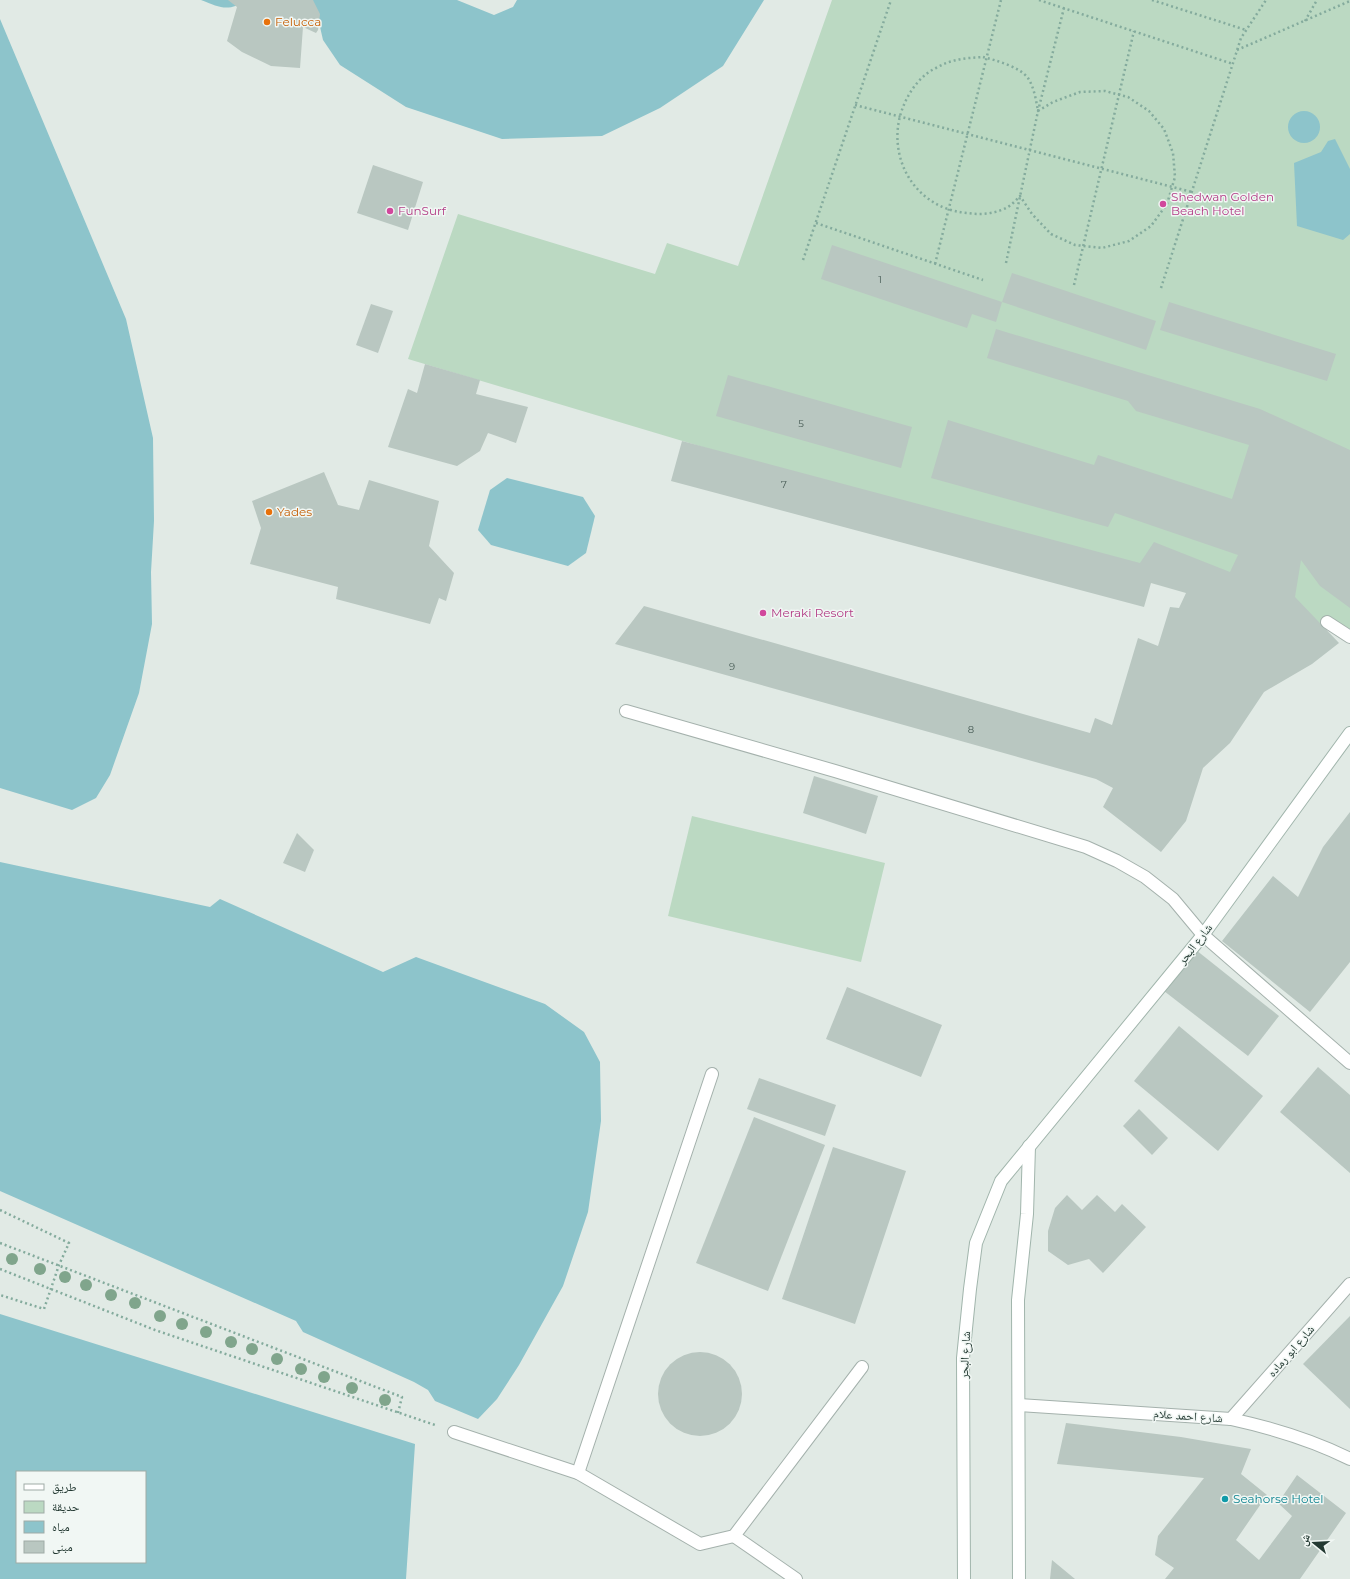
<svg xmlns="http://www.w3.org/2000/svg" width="1350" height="1579" viewBox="0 0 1350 1579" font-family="Montserrat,'Noto Naskh Arabic',sans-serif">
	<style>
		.green { fill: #bbd9c2 }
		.water { fill: #8dc4cb; fill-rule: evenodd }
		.building { fill: #b9c7c1 }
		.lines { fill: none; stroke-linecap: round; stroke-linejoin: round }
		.service-casing { stroke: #a4b1ac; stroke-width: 14 }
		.minor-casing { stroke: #a4b1ac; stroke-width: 14 }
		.secondary-casing { stroke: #a1b5ac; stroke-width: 14 }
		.path { stroke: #84ab9d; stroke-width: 2.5; stroke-dasharray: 2 3; stroke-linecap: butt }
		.service { stroke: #fff; stroke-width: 12 }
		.minor { stroke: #fff; stroke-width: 12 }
		.secondary { stroke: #fff; stroke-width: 12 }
		.tree { fill: #80a58c }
		.food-dot { fill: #e8710a; stroke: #f1f7f4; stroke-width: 1.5 }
		.hotel-dot { fill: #d1479c; stroke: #f1f7f4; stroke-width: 1.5 }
		.culture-dot { fill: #0f9aa8; stroke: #f1f7f4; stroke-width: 1.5 }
		.labels { text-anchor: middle; stroke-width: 3; stroke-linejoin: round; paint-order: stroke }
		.number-label { font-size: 10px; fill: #485c56 }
		.food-label { font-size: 12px; fill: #c56008; stroke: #f1f7f4; text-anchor: start }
		.hotel-label { font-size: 12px; fill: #b23c85; stroke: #f1f7f4; text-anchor: start }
		.street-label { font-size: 12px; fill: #233932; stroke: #f1f7f4 }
		.culture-label { font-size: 12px; fill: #0d838f; stroke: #f1f7f4; text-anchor: start }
	</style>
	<rect width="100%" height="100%" fill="#e1eae5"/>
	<!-- green -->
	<g class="green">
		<path d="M832 0H1350V633L706 448 408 359 458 214 655 274 667 243 738 266Z"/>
		<path d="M692 816 885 863 861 962 668 916Z"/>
	</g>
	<!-- water -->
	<g class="water">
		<path d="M201 0H248C228 12 221 8 201 0Z"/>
		<path d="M303 0H457L494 15 513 7 517 0H764L723 66 660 108 602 136 502 139 406 107 340 65 323 40 318 18Z"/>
		<path d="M0 19 126 319 153 438 154 521 151 572 152 624 139 693 110 775 96 798 72 810 0 788Z"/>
		<circle cx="1304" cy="127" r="16"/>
		<path d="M1335 139 1350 169V234L1343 240 1297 226 1294 163 1321 152 1328 141Z"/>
		<path d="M507 478 583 497 595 516 586 553 568 566 491 545 478 530 490 490Z"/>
		<path d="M0 862 210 907 220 899 383 972 416 957 545 1004 584 1032 600 1062 601 1121 588 1212 563 1286 519 1365 497 1399 478 1419 435 1401 428 1390 414 1382 303 1332 296 1321 0 1191Z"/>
		<path d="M0 1314 415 1444 406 1579H0ZM17 1472H145V1562H17Z"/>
	</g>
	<!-- building -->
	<g class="building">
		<path d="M228 0H313L320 14 318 30 316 33 303 27 300 68 271 66 242 52 227 41 237 7Z"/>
		<path d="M373 165 423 182 408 230 357 213Z"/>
		<path d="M832 245 1002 302 996 322 972 314 967 328 821 279Z"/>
		<path d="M1012 273 1156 321 1146 350 1002 302Z"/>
		<path d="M1169 302 1336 354 1327 381 1160 330Z"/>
		<path d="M371 304 393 311 378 353 356 345Z"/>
		<path d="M996 329 1260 409 1350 450V608L1320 586 1301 560 1295 597 1339 643 1312 664 1264 692 1230 743 1203 768 1186 821 1161 852 1103 807 1113 788 1096 779 615 644 644 606 1090 733 1095 718 1112 725 1138 638 1158 646 1170 607 1179 608 1186 593 1151 583 1144 607 671 481 682 441 1140 563 1154 542 1230 572 1238 555 1115 513 1108 527 931 478 948 420 1094 465 1098 455 1232 499 1249 445 1136 411 1128 401 987 358Z"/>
		<path d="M425 364 480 380 476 394 528 407 516 443 488 433 480 451 457 466 388 447 408 389 417 393Z"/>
		<path d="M728 375 912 427 901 468 716 416Z"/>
		<path d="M324 472 338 505 359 510 369 480 439 501 429 546 454 573 446 601 439 598 430 624 336 599 338 587 250 564 261 528 252 501Z"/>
		<path d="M814 776 878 796 866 834 803 813Z"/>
		<path d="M1350 812V962L1310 1012 1222 941 1273 876 1298 897 1323 847Z"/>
		<path d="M297 833 314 850 305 872 283 863Z"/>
		<path d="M1196 950 1279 1016 1248 1056 1164 991Z"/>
		<path d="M847 987 942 1025 921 1077 826 1039Z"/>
		<path d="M1179 1026 1263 1096 1218 1151 1134 1081Z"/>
		<path d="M1318 1067 1350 1095V1173L1280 1112Z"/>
		<path d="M759 1078 836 1105 825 1136 747 1109Z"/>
		<path d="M1139 1109 1168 1138 1152 1155 1123 1126Z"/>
		<path d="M754 1117 825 1145 768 1291 696 1263Z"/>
		<path d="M833 1147 906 1171 855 1324 782 1299Z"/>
		<path d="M1067 1195 1082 1210 1097 1195 1115 1212 1122 1204 1146 1227 1103 1273 1089 1259 1068 1265 1048 1251V1231L1055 1208Z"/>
		<path d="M1350 1316V1409L1303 1364Z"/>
		<circle cx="700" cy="1394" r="42"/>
		<path d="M1066 1423 1181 1437 1251 1449 1241 1474 1267 1495 1236 1540 1259 1560 1292 1516 1278 1503 1297 1475 1346 1513 1300 1579H1165L1174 1568 1155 1555 1158 1536 1204 1478 1057 1464Z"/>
		<path d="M1052 1560 1075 1579H1050Z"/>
	</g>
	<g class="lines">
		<!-- service casing -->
		<g class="service-casing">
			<g id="service">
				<path d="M1327 622 1350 637"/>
				<path d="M454 1432 578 1473 700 1544 734 1536 862 1367"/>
				<path d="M578 1473 712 1074"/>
				<path d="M734 1536 796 1579"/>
			</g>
		</g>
		<!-- minor casing -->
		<g class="minor-casing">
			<g id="minor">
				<path d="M626 711 835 771 1086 847 1117 861 1145 877 1173 899 1203 935 1350 1063"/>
				<path d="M1019 1405 1231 1419C1272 1428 1312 1440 1350 1459"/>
				<path d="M1231 1419 1350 1284"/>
			</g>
		</g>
		<!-- secondary casing -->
		<g class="secondary-casing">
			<g id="secondary">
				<path d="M964 1579 963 1358 970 1289 976 1243 1001 1181 1203 935 1350 733"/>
				<path d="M1019 1579 1018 1300 1027 1214 1029 1146"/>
			</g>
		</g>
		<!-- path -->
		<g class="path">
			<path d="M1039 0 1233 64"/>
			<path d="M1152 0 1246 30"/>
			<path d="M1305 21 1317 0"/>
			<path d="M1237 50 1350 1"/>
			<path d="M983 57C995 60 1020 67 1028 78 1034 87 1036 100 1038 111L1053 102 1080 92 1105 91 1128 97 1149 111 1164 129 1173 153 1175 177 1167 204 1151 226 1129 241 1102 248 1075 245 1051 234 1032 214 1020 196C1016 200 1011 206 1006 208 994 214 980 215 967 213 908 208 879 143 910 93 916 83 925 73 936 68 951 59 966 58 983 57Z"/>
			<path d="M855 105 1192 192"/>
			<path d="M816 223 983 280"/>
			<path d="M803 260 891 0"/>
			<path d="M1006 263 1038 111 1064 8"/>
			<path d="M935 264 1001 0"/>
			<path d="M1074 285 1134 31"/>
			<path d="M1161 288 1241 38 1266 0"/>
			<path d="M0 1210 69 1243 59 1265 44 1309 0 1295"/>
			<path d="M0 1243 402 1397 398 1413"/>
			<path d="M0 1269 155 1330 435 1425"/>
		</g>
		<!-- service -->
		<use href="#service" class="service"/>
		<!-- minor -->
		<use href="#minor" class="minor"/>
		<!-- secondary -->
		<use href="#secondary" class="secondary"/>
	</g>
	<!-- trees -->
	<g class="tree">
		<circle cx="12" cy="1259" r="6"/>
		<circle cx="40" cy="1269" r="6"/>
		<circle cx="65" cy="1277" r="6"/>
		<circle cx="86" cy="1285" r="6"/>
		<circle cx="111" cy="1295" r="6"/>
		<circle cx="135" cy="1303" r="6"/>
		<circle cx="160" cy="1316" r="6"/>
		<circle cx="182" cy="1324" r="6"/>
		<circle cx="206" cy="1332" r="6"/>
		<circle cx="231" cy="1342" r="6"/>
		<circle cx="252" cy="1349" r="6"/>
		<circle cx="277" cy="1359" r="6"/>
		<circle cx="301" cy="1369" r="6"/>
		<circle cx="324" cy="1377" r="6"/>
		<circle cx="352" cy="1388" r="6"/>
		<circle cx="385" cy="1400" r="6"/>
	</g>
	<!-- markers -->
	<g class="food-dot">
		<circle cx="267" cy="22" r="4"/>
		<circle cx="269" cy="512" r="4"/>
	</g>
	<g class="hotel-dot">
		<circle cx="1163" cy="204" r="4"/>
		<circle cx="390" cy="211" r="4"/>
		<circle cx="763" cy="613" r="4"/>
	</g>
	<circle class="culture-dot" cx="1225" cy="1499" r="4"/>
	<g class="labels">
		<!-- number labels -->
		<g class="number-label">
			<text x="880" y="283">1</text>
			<text x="801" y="427">5</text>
			<text x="784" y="488">7</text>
			<text x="732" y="670">9</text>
			<text x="971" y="733">8</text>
		</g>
		<!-- food labels -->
		<g class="food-label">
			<text x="275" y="26">Felucca</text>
			<text x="277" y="516">Yades</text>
		</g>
		<!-- hotel labels -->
		<g class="hotel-label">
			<text x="1171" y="201">Shedwan Golden<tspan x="1171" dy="14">Beach Hotel</tspan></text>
			<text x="398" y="215">FunSurf</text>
			<text x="771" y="617">Meraki Resort</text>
		</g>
		<!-- street labels -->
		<g class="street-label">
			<text transform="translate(1195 944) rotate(-52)" y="4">شارع البحر</text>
			<text transform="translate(1291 1351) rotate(-49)" y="4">شارع ابو رماده</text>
			<text transform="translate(965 1355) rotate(-87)" y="4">شارع البحر</text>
			<text transform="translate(1188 1416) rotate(4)" y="4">شارع احمد علام</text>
		</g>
		<!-- culture labels -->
		<g class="culture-label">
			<text x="1233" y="1503">Seahorse Hotel</text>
		</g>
	</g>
	<!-- legend -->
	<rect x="16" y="1471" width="130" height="92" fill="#f1f7f4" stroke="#9faba6"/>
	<rect x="24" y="1484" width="20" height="6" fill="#ffffff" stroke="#9faba6"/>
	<text x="52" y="1491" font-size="12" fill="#233932">طريق</text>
	<rect x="24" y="1501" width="20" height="12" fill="#bbd9c2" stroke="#9faba6"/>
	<text x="52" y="1511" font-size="12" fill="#233932">حديقة</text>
	<rect x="24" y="1521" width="20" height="12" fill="#8dc4cb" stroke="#9faba6"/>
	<text x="52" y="1531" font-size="12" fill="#233932">مياه</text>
	<rect x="24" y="1541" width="20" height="12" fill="#b9c7c1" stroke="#9faba6"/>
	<text x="52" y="1551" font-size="12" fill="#233932">مبنى</text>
	<!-- north arrow -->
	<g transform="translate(1314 1543) rotate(288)" stroke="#f1f7f4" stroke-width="3" paint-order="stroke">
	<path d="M0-3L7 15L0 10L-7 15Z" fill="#233932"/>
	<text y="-6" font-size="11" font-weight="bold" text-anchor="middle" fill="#233932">ش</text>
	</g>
</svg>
